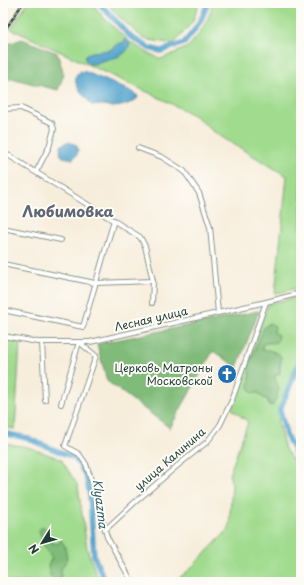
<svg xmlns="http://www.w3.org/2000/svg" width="304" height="585" viewBox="0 0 304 585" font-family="'Playpen Sans',sans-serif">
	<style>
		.green { fill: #a0db8e; stroke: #608c61; fill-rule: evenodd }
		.forest { fill: #80bb79; stroke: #507c56 }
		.water { fill: #54a4ce; stroke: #3a7081 }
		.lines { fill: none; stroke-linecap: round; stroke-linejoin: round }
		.river { stroke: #54a4ce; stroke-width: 5.5 }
		.minor-casing { stroke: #8b9588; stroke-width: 6 }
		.minor { stroke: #fff; stroke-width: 4 }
		.rail-casing { stroke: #1f3d34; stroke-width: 2.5 }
		.rail { stroke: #fdfcf7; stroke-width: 1; stroke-dasharray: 3; stroke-linecap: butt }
		.labels { text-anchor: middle; stroke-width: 4; stroke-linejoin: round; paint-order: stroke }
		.street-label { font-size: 11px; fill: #1f3d34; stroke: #fdfcf7 }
		.poi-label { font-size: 11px; fill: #1f3d34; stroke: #fdfcf7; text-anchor: end }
		.water-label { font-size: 12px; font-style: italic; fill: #32616a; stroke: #fdfcf7 }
		.district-label { font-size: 15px; font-weight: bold; fill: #5f6674; stroke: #fdfcf7 }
	</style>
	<rect width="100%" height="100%" fill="#fdfcf7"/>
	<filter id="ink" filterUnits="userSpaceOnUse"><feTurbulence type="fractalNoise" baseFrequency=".025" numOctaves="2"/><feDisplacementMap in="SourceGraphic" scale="8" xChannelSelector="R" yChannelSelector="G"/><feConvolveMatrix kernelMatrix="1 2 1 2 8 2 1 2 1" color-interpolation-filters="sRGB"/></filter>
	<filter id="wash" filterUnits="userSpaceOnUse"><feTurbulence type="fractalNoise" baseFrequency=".012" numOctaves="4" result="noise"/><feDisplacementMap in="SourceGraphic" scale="16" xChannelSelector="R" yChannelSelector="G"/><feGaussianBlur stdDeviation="0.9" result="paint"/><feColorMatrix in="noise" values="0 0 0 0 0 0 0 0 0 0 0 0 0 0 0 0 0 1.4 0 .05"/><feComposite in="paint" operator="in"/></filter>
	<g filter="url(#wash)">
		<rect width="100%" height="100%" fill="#f7eddb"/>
		<!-- green -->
		<g class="green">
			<path d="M27 3H92L104 18 131 43 150 54 161 59 168 56 188 47 200 33 209 16 213 3H301V287L275 294 287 176 228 141 213 131 195 116 156 96 11 29Z"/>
			<path d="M108 3H199L193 21 174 44 144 39 115 13Z"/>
			<path d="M301 296V356L290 377 278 422 285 449 294 462 298 476 301 480V582H174L189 570 229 529 232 484 229 475 248 422 232 409 268 304ZM270 323 274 333 270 342 263 344 262 347V351H265L269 350 275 352 281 363 280 366V372L275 375V379L279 388 277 394V398L268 402 267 399 263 398 259 393H253C247 385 251 375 249 366L267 325Z"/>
			<path d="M3 338 20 342 15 429 3 427Z"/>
			<path d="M3 443 28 447 61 459 78 486 87 548 96 574 101 582H3ZM48 531 52 543 59 544 67 559 60 570 48 566 52 558Z"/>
		</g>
		<!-- forest -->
		<g class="forest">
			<path d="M22 39 57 53 64 74 58 90 14 79H3V46Z"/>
			<path d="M259 311 237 367 213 351 170 428 107 381 97 344Z"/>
			<path d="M270 323 275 326 274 333 277 334 279 337C277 346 270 341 263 344L262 347V350C264 351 266 350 269 350 270 350 271 351 272 352 282 354 282 355 280 365 279 369 281 371 279 375H275V379L279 388C277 395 277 400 272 406L269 405 267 399 263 398 259 393C259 393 253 393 253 393 246 390 251 378 250 373 250 371 249 369 248 367L264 327Z"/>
			<path d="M43 526 48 531 52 543 58 544 61 540 65 546 67 559 61 570V577L57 581 51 578 48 566 52 558 43 544 39 530Z"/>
		</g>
		<!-- water -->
		<g class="water">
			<path d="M125 39 130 43C128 57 112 58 102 61 98 62 96 64 92 64 88 64 86 62 85 59L86 55 92 52 110 50 116 45 124 42Z"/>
			<path d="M81 71 86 72 131 91 137 95 138 98C131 104 120 107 111 107 108 106 105 105 102 105 99 105 95 106 92 105 90 104 89 102 88 100 81 93 68 79 81 71Z"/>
			<path d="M68 142 75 144 78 148 77 155 73 159C70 158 66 158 63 157 59 155 60 148 62 145 64 143 66 143 68 142Z"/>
		</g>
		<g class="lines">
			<!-- river -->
			<g class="river">
				<path d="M99 3 130 36 149 48 161 51 184 43 193 32 201 20 208 3"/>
				<path d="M301 358 280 410 286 435 301 465"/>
				<path d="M3 433 26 438 75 458 86 476 90 495 94 556 105 582"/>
			</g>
		</g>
	</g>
	<g filter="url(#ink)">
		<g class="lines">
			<!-- minor casing -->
			<g class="minor-casing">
				<g id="minor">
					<path d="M3 109 21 108 52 123 54 129 49 147 36 172"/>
					<path d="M138 148 162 157 184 171 199 193 210 227 218 313"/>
					<path d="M3 152 140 237 145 246 153 281 152 303"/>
					<path d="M3 228 61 240"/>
					<path d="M3 264 95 283 153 281"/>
					<path d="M3 310 83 327 114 220"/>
					<path d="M3 336 38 342H90L266 302 301 293"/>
					<path d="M42 342 45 400"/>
					<path d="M61 404 79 342 96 356 65 446 79 454 86 464 94 489 107 537 132 582"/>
					<path d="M105 530 134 503 177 466 207 442 220 425 232 400 266 302"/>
				</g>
			</g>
			<!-- minor -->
			<use href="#minor" class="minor"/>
			<!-- rail casing -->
			<g class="rail-casing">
				<path id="rail" d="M3 33 23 3"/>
			</g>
			<!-- rail -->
			<use href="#rail" class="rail"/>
		</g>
	</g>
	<!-- icons -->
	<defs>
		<g id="church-disc" transform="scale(1)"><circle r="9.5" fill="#1f6fb2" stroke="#fdfcf7"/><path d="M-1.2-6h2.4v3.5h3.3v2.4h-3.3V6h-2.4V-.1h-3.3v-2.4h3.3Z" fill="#fff"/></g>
	</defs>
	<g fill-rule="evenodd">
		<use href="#church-disc" x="227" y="374"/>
	</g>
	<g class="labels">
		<!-- street labels -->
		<g class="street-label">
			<text transform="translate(151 319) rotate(-13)" y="4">Лесная улица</text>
			<text transform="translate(170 459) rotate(-41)" y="4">улица Калинина</text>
		</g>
		<!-- poi labels -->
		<g class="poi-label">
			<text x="213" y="372">Церковь Матроны<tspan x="213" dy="13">Московской</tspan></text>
		</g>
		<!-- water labels -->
		<g class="water-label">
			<text transform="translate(100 504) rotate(83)" y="4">Klyazma</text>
		</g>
		<!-- district labels -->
		<g class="district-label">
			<text x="68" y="217">Любимовка</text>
		</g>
	</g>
	<!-- margin -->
	<rect width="304" height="585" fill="none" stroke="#fdfcf7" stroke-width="16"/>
	<!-- north arrow -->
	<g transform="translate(42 543) rotate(233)" stroke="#fdfcf7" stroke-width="3" paint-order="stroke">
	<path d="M0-3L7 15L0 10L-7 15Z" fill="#1f3d34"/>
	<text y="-6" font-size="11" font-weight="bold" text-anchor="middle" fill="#1f3d34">N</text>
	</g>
</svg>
